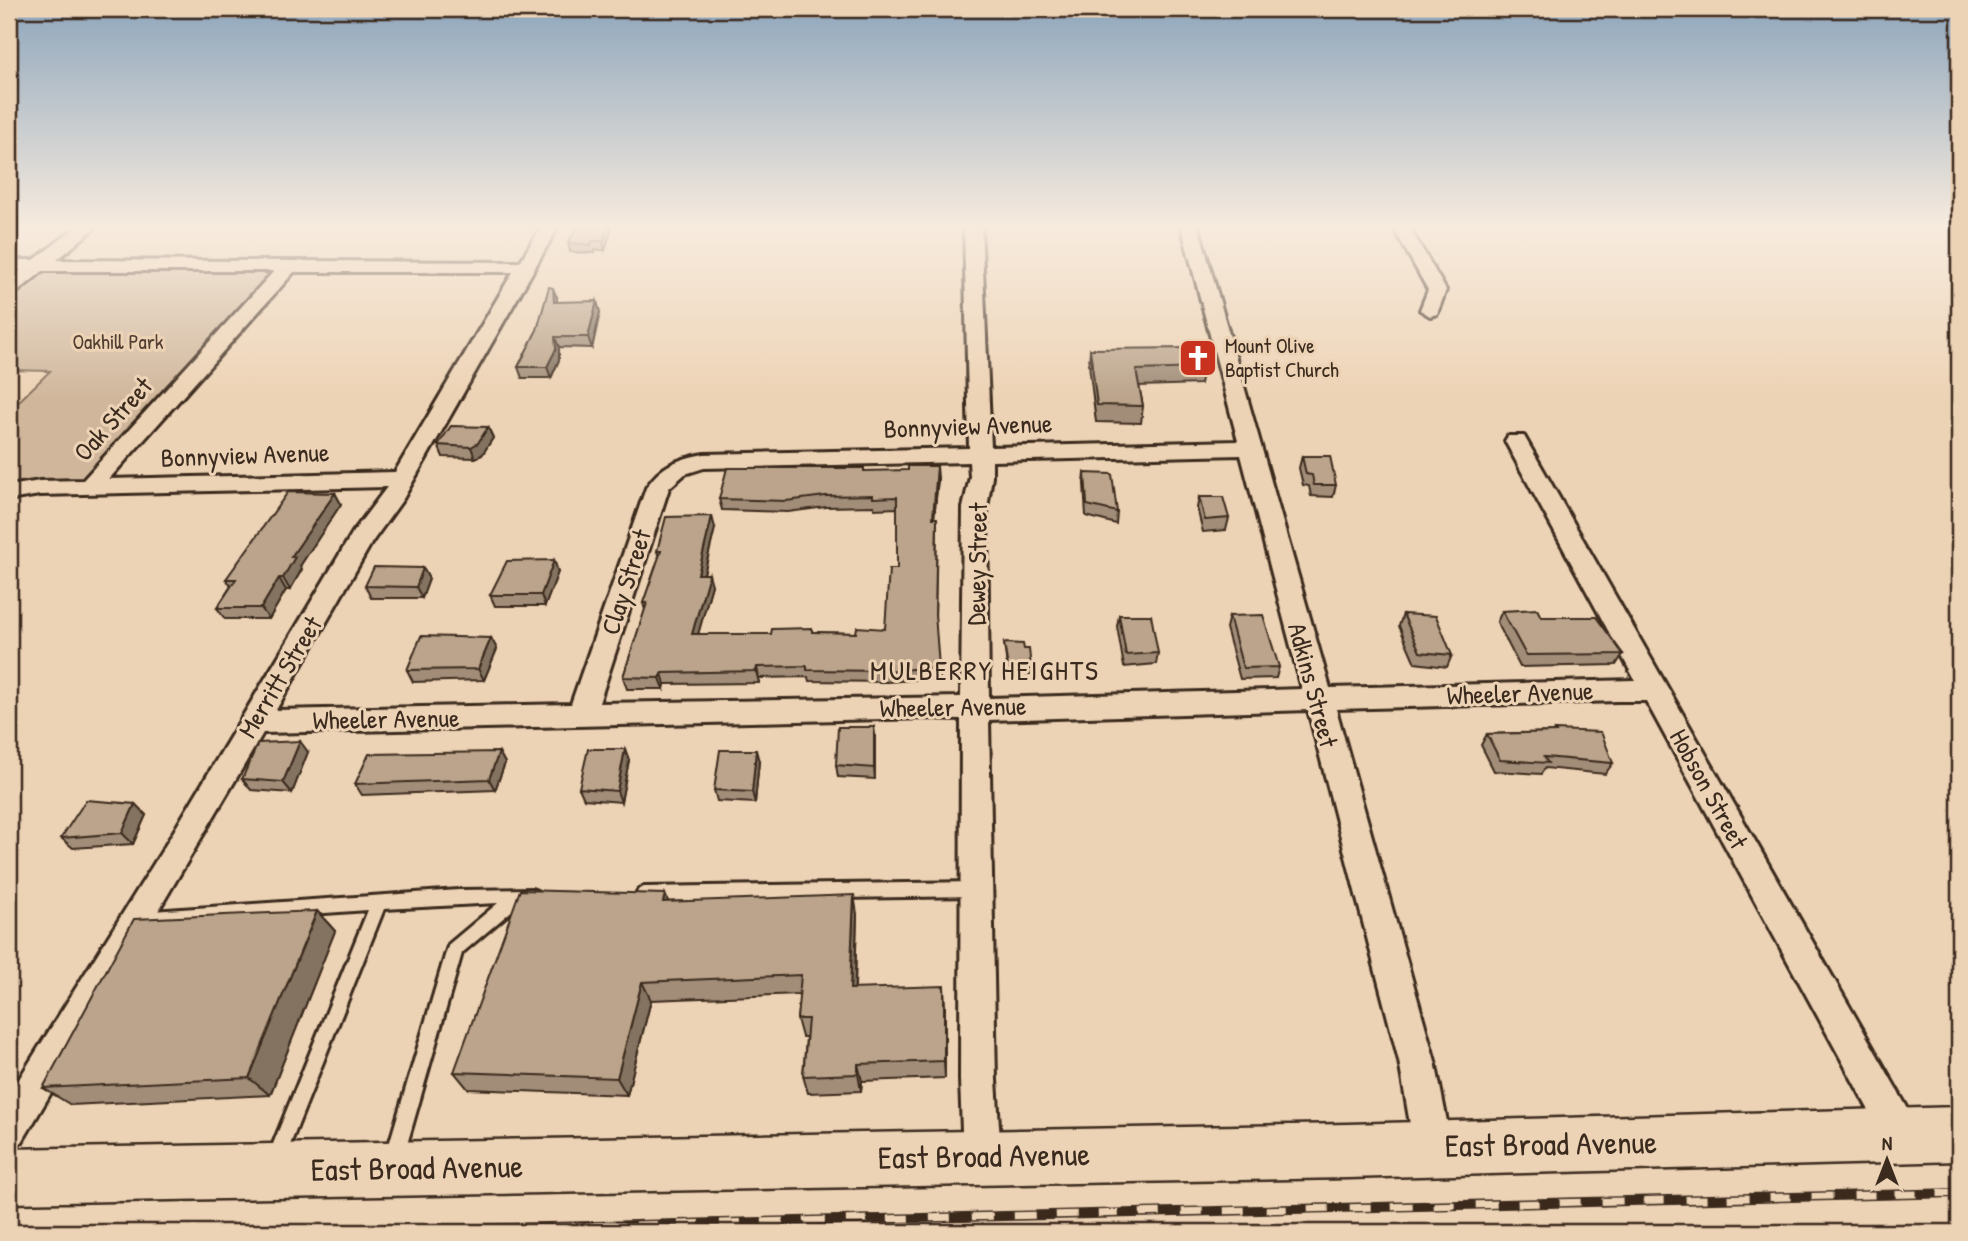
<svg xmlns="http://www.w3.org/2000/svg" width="1968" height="1241" viewBox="0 0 1968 1241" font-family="'Patrick Hand',sans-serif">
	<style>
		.green { fill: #d0b79c; stroke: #86705d; stroke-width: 2 }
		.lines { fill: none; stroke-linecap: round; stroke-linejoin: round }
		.lane-casing { stroke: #3b2a1e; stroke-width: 6 }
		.street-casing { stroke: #3b2a1e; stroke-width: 6 }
		.secondary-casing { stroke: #3b2a1e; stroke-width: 5 }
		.lane { fill: #edd3b5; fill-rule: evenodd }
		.street { fill: #edd3b5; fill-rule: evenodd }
		.secondary { fill: #edd3b5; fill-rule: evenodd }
		.rail-casing { stroke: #3b2a1e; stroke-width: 10 }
		.rail { stroke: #edd3b5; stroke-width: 7; stroke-dasharray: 21; stroke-linecap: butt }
		.wall { fill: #a18d78; stroke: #3b2a1e; stroke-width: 2 }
		.shaded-wall { fill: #837361; stroke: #3b2a1e; stroke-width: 2 }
		.building { fill: #bba48b; stroke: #3b2a1e; stroke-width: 2 }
		.labels { text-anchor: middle; stroke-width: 6; stroke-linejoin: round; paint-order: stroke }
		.far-park-label { font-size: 21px; fill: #513f31; stroke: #edd3b5 }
		.far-poi-label { font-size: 21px; fill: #3b2a1e; stroke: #edd3b5; text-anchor: start }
		.street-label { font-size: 26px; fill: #3b2a1e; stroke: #edd3b5 }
		.neighbourhood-label { font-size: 28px; letter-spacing: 2px; fill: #3b2a1e; stroke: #edd3b5 }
		.near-street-label { font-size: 32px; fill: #3b2a1e; stroke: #edd3b5 }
	</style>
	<rect width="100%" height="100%" fill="#edd3b5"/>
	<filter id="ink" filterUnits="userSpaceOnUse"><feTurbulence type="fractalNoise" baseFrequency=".0143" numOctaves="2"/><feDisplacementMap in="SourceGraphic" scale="14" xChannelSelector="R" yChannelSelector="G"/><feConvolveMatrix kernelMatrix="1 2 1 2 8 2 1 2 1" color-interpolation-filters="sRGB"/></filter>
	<g filter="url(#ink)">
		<!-- green -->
		<path class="green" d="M41 266 286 267 88 483 43 484 9 489V411L50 371 9 370V291Z"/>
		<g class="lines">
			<!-- lane casing -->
			<g class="lane-casing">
				<g id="lane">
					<path d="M976 882 981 884 984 889 981 894 976 896 644 901 639 899 636 894 639 889 644 887Z"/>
					<path d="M532 889 537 891 540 896 537 901 521 903 462 953 404 1155 401 1161 395 1164 389 1161 386 1155 447 949 449 944 498 903 384 909 282 1165 276 1168 270 1165 267 1159 368 910 138 926 133 924 130 919 133 914 138 912 459 890Z"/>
				</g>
			</g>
			<!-- street casing -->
			<g class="street-casing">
				<g id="street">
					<path d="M79 225H98L57 260 520 262 542 225H559L403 499 372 542 276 710 571 704 646 488C661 465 678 459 704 454L969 448 964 225H981L991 447 1238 441 1181 225H1198L1330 688 1635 680 1505 441 1508 436H1524L1916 1123 1922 1136 1916 1149 1903 1155 1890 1149 1646 701H1618L1336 709 1435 1061 1452 1147 1447 1161 1433 1166 1419 1161 1414 1147 1399 1061 1308 710 989 720 996 1080 1001 1156 996 1170 982 1175 968 1170 963 1156 960 1080 961 719 928 718 263 733 22 1142 9 1148V1095L165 846 353 532 387 487 40 495 9 500V486L40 481 83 480 274 271H43L16 293 9 295V280L21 270H9V260H34ZM294 272H513L395 472 109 479ZM1241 455 1302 689 989 698 987 508 992 477V461ZM969 462 970 477 963 508 961 697 599 703 669 488 685 474 704 468Z"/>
					<path d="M1392 225H1408L1446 290 1437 314 1430 316 1420 310 1428 290Z"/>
				</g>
			</g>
			<!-- secondary casing -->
			<g class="secondary-casing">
				<path id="secondary" d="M1959 1107V1161L1348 1178 9 1203V1149L1348 1124Z"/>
			</g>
			<!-- lane -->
			<use href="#lane" class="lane"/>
			<!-- street -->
			<use href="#street" class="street"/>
			<!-- secondary -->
			<use href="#secondary" class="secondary"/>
			<!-- rail casing -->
			<g class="rail-casing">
				<path id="rail" d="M342 1232 1959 1193"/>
			</g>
			<!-- rail -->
			<use href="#rail" class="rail"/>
		</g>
		<!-- wall -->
		<g class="wall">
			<path d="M579 225H610L611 231 605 250H595L594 253 570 252 568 243Z"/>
			<path d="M557 298V302L600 312 592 348 559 347V360L551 378H522L518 367 537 330Z"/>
			<path d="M1090 349 1203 368 1200 384 1139 386 1143 406 1141 423 1096 422 1089 365Z"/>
			<path d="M488 427 493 438 482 455 475 458 443 457 438 445Z"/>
			<path d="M1302 456 1336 485 1333 497 1311 496 1309 486 1303 485 1299 468Z"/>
			<path d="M864 471 938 478 934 518H937V529L935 622 939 678 887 682 809 681 808 677 759 678V683L665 684 664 689H627L623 677 645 610 643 603 659 558 657 551 715 528 704 574 712 585 698 634H771L813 632 856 633 885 629 897 569V508L874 509V506L826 507 788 512 722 510 719 499Z"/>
			<path d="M1085 473 1117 512 1116 524 1086 516 1084 484Z"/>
			<path d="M335 493 341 504 300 566 302 569 290 590H286L269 619H225L217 608 231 586 226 579Z"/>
			<path d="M1199 497 1229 518 1226 530 1203 532 1197 508Z"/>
			<path d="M554 560 558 572 545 606H495L490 595Z"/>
			<path d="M423 568 429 579 422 598H371L365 586Z"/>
			<path d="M1502 611 1541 617 1623 654 1616 665 1520 667 1497 622Z"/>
			<path d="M1403 614 1452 655 1447 667 1415 663 1399 626Z"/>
			<path d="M1119 615 1158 653 1156 664 1124 667 1117 626Z"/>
			<path d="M1229 616 1279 667 1276 678 1240 679 1226 628Z"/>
			<path d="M491 638 497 649 484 680 413 682 407 670Z"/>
			<path d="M1004 643 1031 668 1030 674H1008Z"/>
			<path d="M874 727 875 738V779L838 777 836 765Z"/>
			<path d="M1555 730 1613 763 1605 774 1545 768 1541 774 1494 771 1481 745 1487 734 1554 732Z"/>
			<path d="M625 749 629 760 621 802 584 799 579 788Z"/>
			<path d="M308 752 292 793 251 790 242 779Z"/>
			<path d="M499 752 505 763 495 790 362 795 355 784Z"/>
			<path d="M759 761 755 803 717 801 714 790Z"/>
			<path d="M135 804 146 815 133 844 73 848 61 838Z"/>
			<path d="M668 902 857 914 855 989 945 1005V1078L862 1081 861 1091 808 1093 803 1076 806 1037H802L797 1019 800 994 651 1000 627 1095 468 1089 454 1072Z"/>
			<path d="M317 911 335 931 270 1095 71 1105 43 1088Z"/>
		</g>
		<!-- shaded-wall -->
		<g class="shaded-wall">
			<path d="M606 225H610L611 231 605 250 603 241Z"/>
			<path d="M553 288 557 298V313L554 302Z"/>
			<path d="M597 301 600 312 592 348 588 337Z"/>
			<path d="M555 337 559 347V360L551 378 547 367Z"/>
			<path d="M488 427 493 438 482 455 475 458 471 447Z"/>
			<path d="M937 466 938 478 933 529V518Z"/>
			<path d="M335 493 341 504 300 566 302 569 290 590 283 578 291 557Z"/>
			<path d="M712 516 715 528 701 585 698 574Z"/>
			<path d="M554 560 558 572 545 606 541 595Z"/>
			<path d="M423 568 429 579 422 598 416 587Z"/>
			<path d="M709 574 712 585 695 645 692 634Z"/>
			<path d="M279 578 286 590 269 619 261 608Z"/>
			<path d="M491 638 497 649 484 680 478 669Z"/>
			<path d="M757 667 759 678V683L756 671Z"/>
			<path d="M662 673 665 684 664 689 660 678Z"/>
			<path d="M874 727 875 738V779L874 768Z"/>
			<path d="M300 741 308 752 292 793 283 782Z"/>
			<path d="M625 749 629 760 621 802 617 791Z"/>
			<path d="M756 750 759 761 755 803 752 792Z"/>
			<path d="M499 752 505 763 495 790 489 779Z"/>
			<path d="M135 804 146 815 133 844 122 833Z"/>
			<path d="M665 894 673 913 663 902Z"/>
			<path d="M854 895 857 914 854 1007 850 989Z"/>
			<path d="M317 911 335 931 270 1095 249 1078Z"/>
			<path d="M642 982 651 1000 627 1095 617 1078Z"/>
			<path d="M944 986 945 1005V1078L944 1061Z"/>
			<path d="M858 1064 862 1081 861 1091 858 1074Z"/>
		</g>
		<!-- building -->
		<g class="building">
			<path d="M579 225H608L603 241H592L591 245 568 243Z"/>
			<path d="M549 287 553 288 554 302 597 301 588 337H555L556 349 547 367H518L537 330Z"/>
			<path d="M1191 348 1203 368 1136 370 1143 406 1097 405 1090 349Z"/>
			<path d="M451 426 488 427 478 443 471 447 438 445Z"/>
			<path d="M1302 456H1330L1336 485H1314L1312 475 1306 474Z"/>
			<path d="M908 466H937L933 518H937L935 614 939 667 886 671 807 670V666L757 667 756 671 662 673 660 678 623 677 647 603H643L661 551H657L666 517 712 516 698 574H709L692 634H771L772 629 812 628V632L856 633 857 627 885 629 889 569H897V497L873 498V495L825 496 786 501 719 499 727 468H864V471L908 470Z"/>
			<path d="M1085 473 1112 474 1117 512 1087 505Z"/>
			<path d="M288 492 335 493 291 557H295L283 578H279L261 608H217L236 579H226Z"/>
			<path d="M1199 497H1223L1229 518 1205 520Z"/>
			<path d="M554 560 541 595H490L507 561Z"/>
			<path d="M374 567 423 568 416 587 365 586Z"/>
			<path d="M1537 609 1541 617H1596L1623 654 1526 655 1502 611Z"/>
			<path d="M1403 614 1436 616 1452 655 1420 652Z"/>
			<path d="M1119 615H1151L1158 653 1126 655Z"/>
			<path d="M1263 615 1279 667 1243 668 1229 616Z"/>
			<path d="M421 636 491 638 478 669 407 670Z"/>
			<path d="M1004 643 1023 644 1024 649H1029L1031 668H1008Z"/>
			<path d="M838 727H874V768L836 765Z"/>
			<path d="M1555 730 1601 732 1613 763 1544 757 1548 763 1500 760 1487 734 1556 732Z"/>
			<path d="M300 741 283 782 242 779 258 743Z"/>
			<path d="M588 749H625L617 791 579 788Z"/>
			<path d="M720 750H756L752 792 714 790Z"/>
			<path d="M499 752 489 779 355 784 369 754Z"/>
			<path d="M86 800 135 804 122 833 61 838Z"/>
			<path d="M520 890 665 894 663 902 854 895 850 989 944 986V1061L858 1064V1074L803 1076 808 1019H797L801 975 642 982 617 1078 454 1072Z"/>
			<path d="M317 911 249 1078 43 1088 134 919Z"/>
		</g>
	</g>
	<!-- sky -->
	<linearGradient id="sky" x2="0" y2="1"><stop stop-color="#8ea6bc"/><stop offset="0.57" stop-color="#f7ebde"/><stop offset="1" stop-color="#f7ebde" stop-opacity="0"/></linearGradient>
	<rect width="1968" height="398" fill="url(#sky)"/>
	<!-- icons -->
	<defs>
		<g id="church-square" transform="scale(2.0125)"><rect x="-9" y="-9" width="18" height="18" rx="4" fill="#c8321e" stroke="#edd3b5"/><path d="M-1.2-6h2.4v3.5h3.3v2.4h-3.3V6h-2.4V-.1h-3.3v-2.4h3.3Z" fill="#fff"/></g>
	</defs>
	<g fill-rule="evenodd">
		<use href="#church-square" x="1198" y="358"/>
	</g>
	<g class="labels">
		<!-- far-park labels -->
		<g class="far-park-label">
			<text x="118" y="349">Oakhill Park</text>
		</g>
		<!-- far-poi labels -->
		<g class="far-poi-label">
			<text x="1225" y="353">Mount Olive<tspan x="1225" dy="24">Baptist Church</tspan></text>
		</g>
		<!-- street labels -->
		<g class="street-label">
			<text transform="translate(113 419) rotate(-48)" y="9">Oak Street</text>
			<text transform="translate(968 426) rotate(-2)" y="9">Bonnyview Avenue</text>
			<text transform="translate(245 455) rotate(-2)" y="9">Bonnyview Avenue</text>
			<text transform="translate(977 564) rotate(-89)" y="9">Dewey Street</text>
			<text transform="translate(626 582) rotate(-72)" y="9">Clay Street</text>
			<text transform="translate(280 677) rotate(-59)" y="9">Merritt Street</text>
			<text transform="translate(1313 685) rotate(75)" y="9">Adkins Street</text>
			<text transform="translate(1520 693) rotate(-2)" y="9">Wheeler Avenue</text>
			<text transform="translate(953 707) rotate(-1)" y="9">Wheeler Avenue</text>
			<text transform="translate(386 719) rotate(-1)" y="9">Wheeler Avenue</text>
			<text transform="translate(1709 789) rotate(61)" y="9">Hobson Street</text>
		</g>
		<!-- neighbourhood labels -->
		<g class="neighbourhood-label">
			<text x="985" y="680">MULBERRY HEIGHTS</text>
		</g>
		<!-- near-street labels -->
		<g class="near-street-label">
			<text transform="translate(1551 1144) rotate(-1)" y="11">East Broad Avenue</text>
			<text transform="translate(984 1156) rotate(-1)" y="11">East Broad Avenue</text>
			<text transform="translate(417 1168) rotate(-1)" y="11">East Broad Avenue</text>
		</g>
	</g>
	<!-- margin -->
	<rect width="1968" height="1241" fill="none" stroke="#edd3b5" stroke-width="35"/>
	<rect x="18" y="18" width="1933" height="1206" fill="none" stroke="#3b2a1e" stroke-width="2.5" filter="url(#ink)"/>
	<!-- north arrow -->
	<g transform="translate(1887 1160)" stroke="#edd3b5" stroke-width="5" paint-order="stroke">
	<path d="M0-5L12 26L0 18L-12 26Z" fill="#3b2a1e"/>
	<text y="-10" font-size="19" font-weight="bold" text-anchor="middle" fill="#3b2a1e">N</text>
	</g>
</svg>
